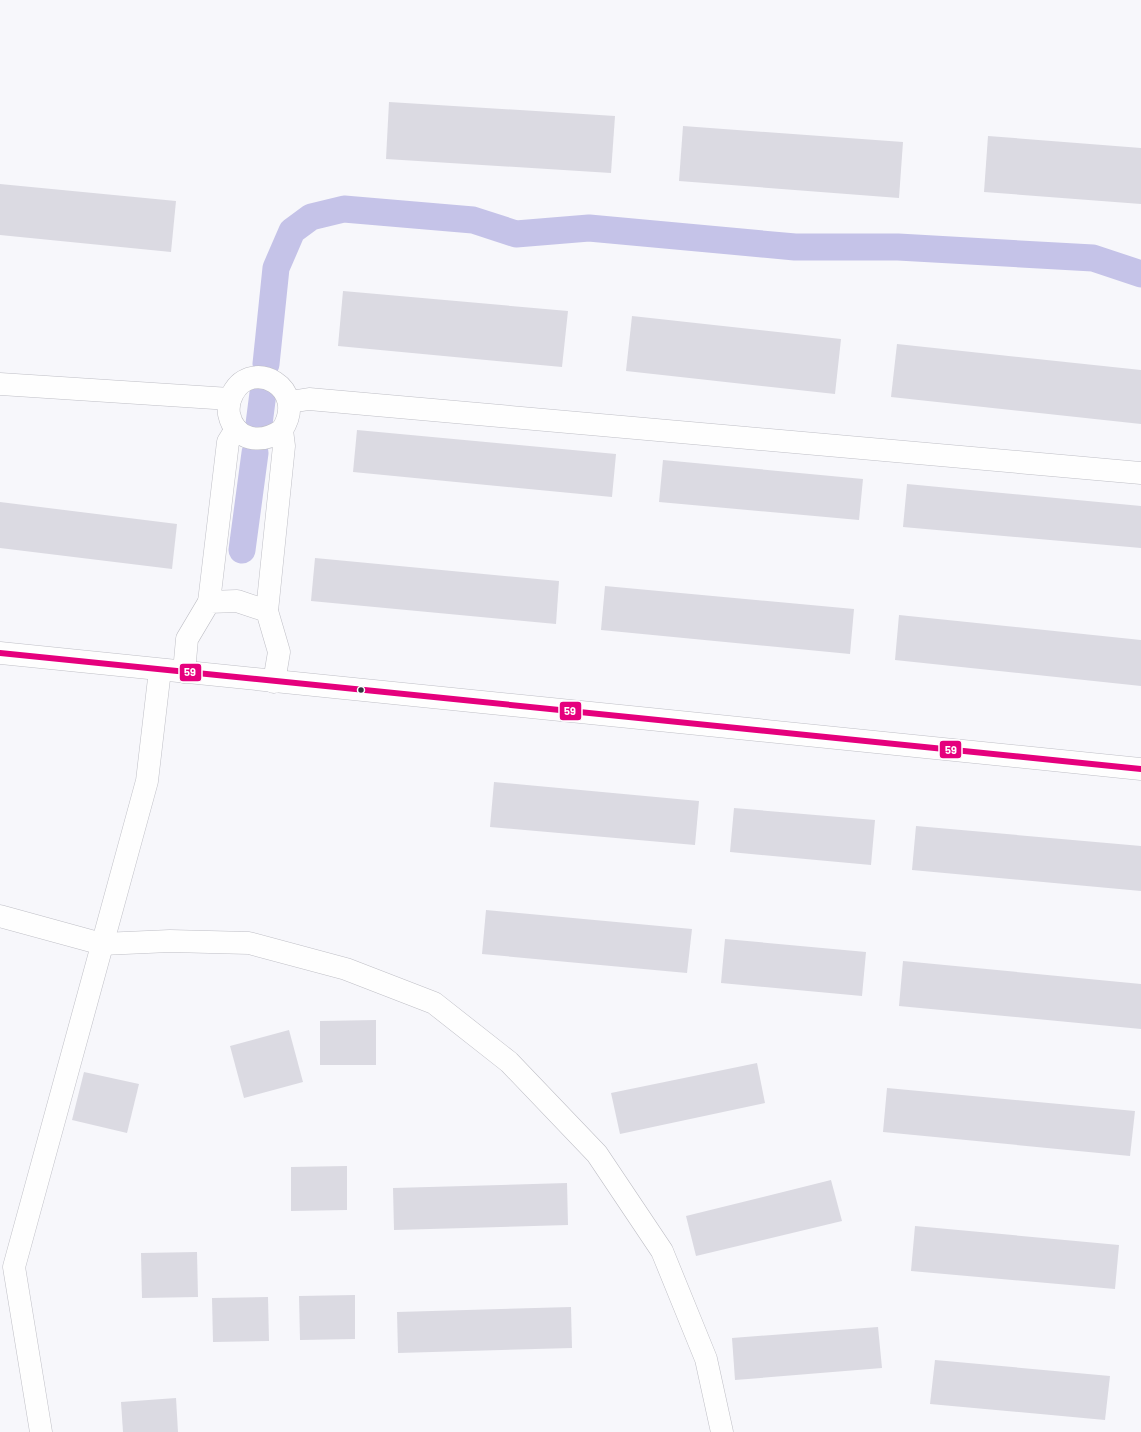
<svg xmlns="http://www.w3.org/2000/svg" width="1141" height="1432" viewBox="0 0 1141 1432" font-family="Barlow,sans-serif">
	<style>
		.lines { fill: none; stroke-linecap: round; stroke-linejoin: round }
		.canal { stroke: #c5c3e8; stroke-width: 27 }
		.building { fill: #dbdae2 }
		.minor-casing { stroke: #bfbfc6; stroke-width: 23 }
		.tertiary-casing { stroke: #bfbfc6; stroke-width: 23 }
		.minor { stroke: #fefefe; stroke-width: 22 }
		.tertiary { stroke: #fefefe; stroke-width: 22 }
		.bus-1-casing { stroke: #fff; stroke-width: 9 }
		.bus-1 { stroke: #e5007d; stroke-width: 6 }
		.bus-dot { fill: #34343f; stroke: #fff; stroke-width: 1.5 }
		.line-badge { stroke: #fff; stroke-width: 1.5 }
		.badge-label { font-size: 11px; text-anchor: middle; font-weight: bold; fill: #fff }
	</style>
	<rect width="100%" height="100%" fill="#f7f7fb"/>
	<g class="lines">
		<!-- canal -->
		<g class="canal">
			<path d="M266 364 276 268 292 231 311 217 344 209 473 220 516 234 589 228 795 247H898L1093 258 1141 274"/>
			<path d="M259 424 263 393"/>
			<path d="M242 550 255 453"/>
		</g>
	</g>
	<!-- building -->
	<g class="building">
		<path d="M389 102 615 116 611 173 386 159Z"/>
		<path d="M683 126 903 142 899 198 679 181Z"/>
		<path d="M988 136 1141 148V204L984 192Z"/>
		<path d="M0 184 176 201 171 252 0 235Z"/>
		<path d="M343 291 568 311 562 367 338 346Z"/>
		<path d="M632 316 841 339 835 394 626 371Z"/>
		<path d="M897 344 1141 370V424L891 397Z"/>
		<path d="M357 430 616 454 612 497 353 472Z"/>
		<path d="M663 460 863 479 859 520 659 502Z"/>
		<path d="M907 484 1141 506V548L903 527Z"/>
		<path d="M0 502 177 524 172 569 0 548Z"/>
		<path d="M315 558 559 581 556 624 311 601Z"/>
		<path d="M605 586 854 609 850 654 601 630Z"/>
		<path d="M899 615 1141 640V686L895 660Z"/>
		<path d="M494 782 699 801 695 845 490 827Z"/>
		<path d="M734 808 875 820 871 865 730 852Z"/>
		<path d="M916 826 1141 846V891L912 870Z"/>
		<path d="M486 910 692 929 687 973 482 954Z"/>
		<path d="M725 939 866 952 862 996 721 983Z"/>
		<path d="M903 961 1141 984V1029L899 1006Z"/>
		<path d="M376 1020V1065H320V1021Z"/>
		<path d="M289 1030 303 1082 244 1098 230 1046Z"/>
		<path d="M757 1063 765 1103 620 1134 611 1093Z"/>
		<path d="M84 1072 139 1084 127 1133 72 1120Z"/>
		<path d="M887 1088 1135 1111 1130 1156 883 1132Z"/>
		<path d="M347 1166V1210L291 1211V1167Z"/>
		<path d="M831 1180 842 1221 696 1256 686 1216Z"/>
		<path d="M567 1183 568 1225 394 1230 393 1188Z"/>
		<path d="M915 1226 1119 1245 1115 1289 911 1271Z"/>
		<path d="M197 1252 198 1297 142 1298 141 1253Z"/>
		<path d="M355 1295V1339L300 1340 299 1296Z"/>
		<path d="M268 1297 269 1341 213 1342 212 1298Z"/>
		<path d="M571 1307 572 1348 398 1353 397 1312Z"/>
		<path d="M878 1327 882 1368 735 1380 732 1338Z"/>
		<path d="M935 1360 1110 1376 1105 1420 930 1404Z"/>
		<path d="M176 1398 178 1432H123L121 1402Z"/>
	</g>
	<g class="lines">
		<!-- minor casing -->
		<g class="minor-casing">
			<g id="minor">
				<path d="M0 384 230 399"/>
				<path d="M290 402 309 399 1141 473"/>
				<path d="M209 602 228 442 236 429"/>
				<path d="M267 611 284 446 282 430C309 388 252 357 233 393 229 400 228 407 229 414 235 442 262 444 282 430"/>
				<path d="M184 672 187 639 209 602 237 601 267 611 279 652 274 682"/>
				<path d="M0 916 102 944 170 941 249 943 346 969 434 1003 509 1062 597 1154 662 1251 706 1359 722 1432"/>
				<path d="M41 1432 14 1267 147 781 160 670"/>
			</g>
		</g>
		<!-- tertiary casing -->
		<g class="tertiary-casing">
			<path id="tertiary" d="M0 653 1141 769"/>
		</g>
		<!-- minor -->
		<use href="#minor" class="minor"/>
		<!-- tertiary -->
		<use href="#tertiary" class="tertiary"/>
		<!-- bus-1 casing -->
		<g class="bus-1-casing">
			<path id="bus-1" d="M0 653 1141 769"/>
		</g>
		<!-- bus-1 -->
		<use href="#bus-1" class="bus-1"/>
	</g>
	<!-- markers -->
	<circle class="bus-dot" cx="361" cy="690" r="3.5"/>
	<g class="line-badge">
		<rect x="179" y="663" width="23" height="19" rx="4" fill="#e5007d"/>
		<rect x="559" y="701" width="23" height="20" rx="4" fill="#e5007d"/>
		<rect x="939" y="740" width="23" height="19" rx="4" fill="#e5007d"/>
	</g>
	<g class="badge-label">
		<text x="190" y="676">59</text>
		<text x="570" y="715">59</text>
		<text x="951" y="754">59</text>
	</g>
</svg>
